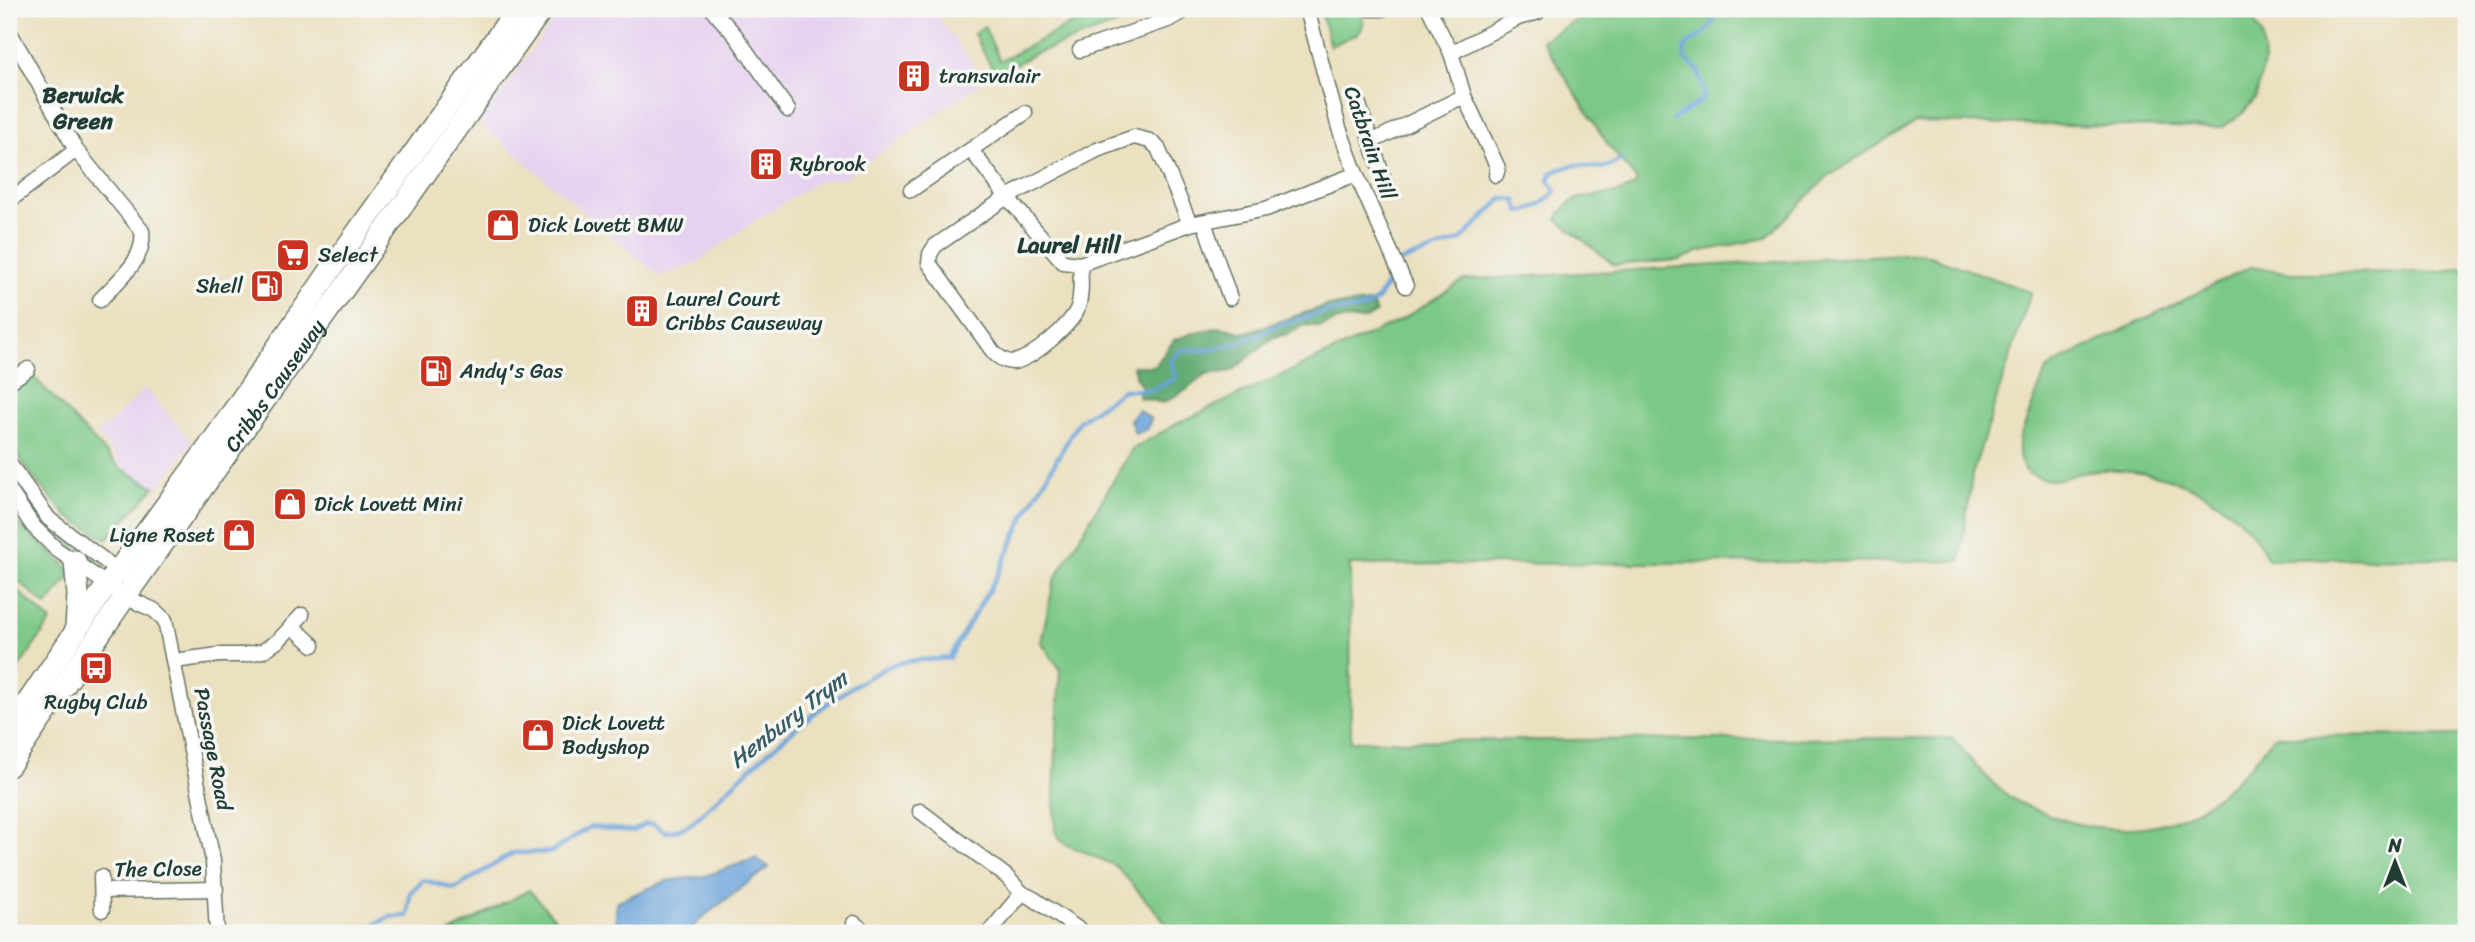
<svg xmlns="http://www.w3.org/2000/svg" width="2475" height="942" viewBox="0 0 2475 942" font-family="Sriracha,sans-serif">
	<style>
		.built { fill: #e6d2f0 }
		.green { fill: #7bc886; stroke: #4d825d; stroke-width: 2 }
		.forest { fill: #64ac73; stroke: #427454; stroke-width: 2 }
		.water { fill: #6ba3da; stroke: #457087; stroke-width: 2 }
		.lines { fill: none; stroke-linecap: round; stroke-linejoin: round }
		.stream { stroke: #6ba3da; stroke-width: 4.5 }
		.street-casing { stroke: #667665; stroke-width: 17 }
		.primary-casing { stroke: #667665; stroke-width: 24 }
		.street { stroke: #fff; stroke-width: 14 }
		.primary { stroke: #fff; stroke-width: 21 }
		.labels { text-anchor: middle; stroke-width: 7; stroke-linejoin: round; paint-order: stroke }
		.poi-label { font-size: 21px; fill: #1f3d34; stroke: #f6f6f2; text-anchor: start }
		.street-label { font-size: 21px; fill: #1f3d34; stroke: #f6f6f2 }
		.neighbourhood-label { font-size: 23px; font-weight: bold; fill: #1f3d34; stroke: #f6f6f2 }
		.water-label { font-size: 23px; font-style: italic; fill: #365c66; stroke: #f6f6f2 }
	</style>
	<rect width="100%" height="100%" fill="#f6f6f2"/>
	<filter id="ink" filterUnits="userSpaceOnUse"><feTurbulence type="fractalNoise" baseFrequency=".0143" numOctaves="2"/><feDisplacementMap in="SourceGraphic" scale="14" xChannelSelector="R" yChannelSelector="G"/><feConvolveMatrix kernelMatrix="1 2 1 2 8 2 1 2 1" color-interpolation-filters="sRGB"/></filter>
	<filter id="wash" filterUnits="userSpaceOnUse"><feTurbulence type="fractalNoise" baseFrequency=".00686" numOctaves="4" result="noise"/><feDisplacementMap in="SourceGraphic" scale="28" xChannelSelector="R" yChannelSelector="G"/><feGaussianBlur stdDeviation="1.57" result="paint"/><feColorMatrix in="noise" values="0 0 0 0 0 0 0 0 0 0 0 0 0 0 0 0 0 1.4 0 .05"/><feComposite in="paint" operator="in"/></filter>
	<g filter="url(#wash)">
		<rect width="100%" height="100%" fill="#ebe0bf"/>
		<!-- built -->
		<g class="built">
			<path d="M562 9H932L972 63 979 84 846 177 816 182 749 225 695 264 659 276 479 123Z"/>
			<path d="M145 388 192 442 159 486 155 487 126 471 98 435Z"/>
		</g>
		<!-- green -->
		<g class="green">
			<path d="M1100 9H1159L1034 54 1000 73 993 70 974 34 984 26 1000 61Z"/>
			<path d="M1320 9H1357C1364 17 1366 23 1359 33L1330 46Z"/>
			<path d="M1596 9H2247L2262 35 2264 63 2256 97 2242 114 2221 128 1915 122 1827 177 1766 238 1698 252 1680 260 1614 265 1557 219C1572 191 1588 199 1615 193 1622 192 1629 188 1636 185V179L1608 145 1542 40Z"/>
			<path d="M1921 253 2031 292 1972 475 1960 561 1350 565 1351 741 1953 738C1970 760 1990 784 2013 799 2020 804 2029 807 2037 810 2090 834 2156 837 2206 804 2234 786 2255 762 2274 736L2466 735V933H1175L1116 866 1063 843 1055 831 1054 794 1060 669 1041 642 1054 581 1132 449 1182 421 1401 320 1464 280Z"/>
			<path d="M2252 266 2290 273 2433 272 2466 268V558L2268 559C2238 497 2160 463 2092 471 2062 475 2057 488 2026 472L2019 458V440L2046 370 2065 358Z"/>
			<path d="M31 374 120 468 155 487 107 539 68 517 36 481 9 443V390Z"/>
			<path d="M9 508 20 525 73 572 47 606 9 573Z"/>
			<path d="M53 529 96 560 91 567 49 535Z"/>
			<path d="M9 583 51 621 9 682Z"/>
			<path d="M529 890 568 933H449Z"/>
		</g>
		<!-- forest -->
		<path class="forest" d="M1372 303 1376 313 1366 319 1338 320 1320 327 1305 325 1288 334 1274 337 1232 371 1206 374 1186 390 1163 403 1138 397 1142 386 1136 378 1133 366H1155L1174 340 1196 332 1221 327 1244 333 1326 306Z"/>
		<!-- water -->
		<g class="water">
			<path d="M1138 410 1151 419 1147 429 1135 434 1130 420Z"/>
			<path d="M756 858 769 867 699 920 689 933 616 932V902L666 881 705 876Z"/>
		</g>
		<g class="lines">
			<!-- stream -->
			<g class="stream">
				<path d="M1726 9 1732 14 1746 9"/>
				<path d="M1672 120 1701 101 1704 96 1698 70 1685 59 1684 48C1699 33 1715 34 1715 9"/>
				<path d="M1400 262 1461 240 1502 199 1516 200 1520 212C1532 212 1548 200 1556 191L1549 181 1551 173C1559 170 1569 165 1578 165 1597 167 1603 172 1621 159"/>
				<path d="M360 933 389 917 408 916 410 893 424 880 455 889 513 853 551 852 590 827 633 831 646 824H653L666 832 678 830 691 824C748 770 818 699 890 666 906 659 931 660 949 658L997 576 1028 509 1079 421 1123 390H1152L1176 378 1171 361 1181 350H1207L1239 343 1281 324 1329 311 1355 310 1367 307 1377 300 1390 278"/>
			</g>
		</g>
	</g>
	<g filter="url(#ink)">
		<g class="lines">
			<!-- street casing -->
			<g class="street-casing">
				<g id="street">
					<path d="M712 9 735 35 788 110"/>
					<path d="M1307 9 1339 128 1356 174 1406 286"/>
					<path d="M1369 9H1383"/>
					<path d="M1429 9 1451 53 1464 96 1498 168 1496 175"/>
					<path d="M9 31 76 150 142 231C146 260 118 280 100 300"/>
					<path d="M1080 50 1168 20 1188 9"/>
					<path d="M1451 53 1518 18 1538 12"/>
					<path d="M1357 99 1385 183"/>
					<path d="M1371 142 1464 96"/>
					<path d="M971 150 1007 197 1063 262 1080 264 1190 224 1266 209 1356 174"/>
					<path d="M911 190 1025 113"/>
					<path d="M9 201 76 150"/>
					<path d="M1204 222 1230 298"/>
					<path d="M1080 264C1081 278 1082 294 1078 307 1073 324 1031 360 1013 362 1005 362 1000 358 994 353L929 263 930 254 935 246 1007 197 1097 150 1134 137 1150 141 1158 148 1190 224"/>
					<path d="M9 382 28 369"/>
					<path d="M9 463 49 519 124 575"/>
					<path d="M9 490 33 526 56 549 125 597 154 610 165 620 213 861 217 933"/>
					<path d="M292 626 313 645"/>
					<path d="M174 661 219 655H243L263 651 279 640 302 615"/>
					<path d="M920 811 1006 876 1022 893 1034 899 1084 933"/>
					<path d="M101 877 102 910"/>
					<path d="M102 891 216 889"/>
					<path d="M854 923 866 933"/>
					<path d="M989 933 1022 893"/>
				</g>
			</g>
			<!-- primary casing -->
			<g class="primary-casing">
				<g id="primary">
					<path d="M75 561 78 595 76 629"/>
					<path d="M9 730 103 591 208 448 341 255 517 9"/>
					<path id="s1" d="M9 766 125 597 542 9"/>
				</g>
			</g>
			<!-- street -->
			<use href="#street" class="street"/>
			<!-- primary -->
			<use href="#primary" class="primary"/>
		</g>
	</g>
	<!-- icons -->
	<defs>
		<g id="building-square" transform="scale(1.75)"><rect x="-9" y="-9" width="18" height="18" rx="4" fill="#c8321e" stroke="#f6f6f2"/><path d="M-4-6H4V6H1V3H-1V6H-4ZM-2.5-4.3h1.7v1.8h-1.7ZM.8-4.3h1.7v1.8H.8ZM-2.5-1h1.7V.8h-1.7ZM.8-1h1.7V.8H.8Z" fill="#fff"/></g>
		<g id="shop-square" transform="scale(1.75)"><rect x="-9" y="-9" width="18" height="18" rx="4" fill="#c8321e" stroke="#f6f6f2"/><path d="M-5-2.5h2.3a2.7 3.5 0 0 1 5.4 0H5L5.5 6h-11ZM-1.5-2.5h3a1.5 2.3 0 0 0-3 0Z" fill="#fff"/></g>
		<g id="supermarket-square" transform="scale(1.75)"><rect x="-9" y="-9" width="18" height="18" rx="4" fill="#c8321e" stroke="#f6f6f2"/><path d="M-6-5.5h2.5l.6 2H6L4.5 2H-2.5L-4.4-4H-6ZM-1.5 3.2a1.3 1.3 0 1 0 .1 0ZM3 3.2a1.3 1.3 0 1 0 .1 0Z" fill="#fff"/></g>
		<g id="fuel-square" transform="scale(1.75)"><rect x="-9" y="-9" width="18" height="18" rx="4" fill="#c8321e" stroke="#f6f6f2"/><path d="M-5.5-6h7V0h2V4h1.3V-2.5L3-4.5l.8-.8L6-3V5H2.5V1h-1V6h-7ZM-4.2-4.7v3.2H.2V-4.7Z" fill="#fff"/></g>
		<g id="bus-square" transform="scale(1.75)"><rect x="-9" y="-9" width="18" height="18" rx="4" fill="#c8321e" stroke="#f6f6f2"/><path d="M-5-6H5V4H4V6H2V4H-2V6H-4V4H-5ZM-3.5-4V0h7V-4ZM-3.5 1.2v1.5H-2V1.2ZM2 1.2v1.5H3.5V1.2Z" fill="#fff"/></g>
	</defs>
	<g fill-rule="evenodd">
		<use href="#building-square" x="914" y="76"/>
		<use href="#building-square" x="766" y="164"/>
		<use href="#shop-square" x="503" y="225"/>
		<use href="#supermarket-square" x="293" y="255"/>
		<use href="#fuel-square" x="267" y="286"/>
		<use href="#building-square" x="642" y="311"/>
		<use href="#fuel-square" x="436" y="371"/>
		<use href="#shop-square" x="290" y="504"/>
		<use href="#shop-square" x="239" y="535"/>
		<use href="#bus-square" x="96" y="668"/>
		<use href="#shop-square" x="538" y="735"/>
	</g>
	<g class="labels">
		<!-- poi labels -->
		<g class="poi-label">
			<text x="939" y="83">transvalair</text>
			<text x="790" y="171">Rybrook</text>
			<text x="528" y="232">Dick Lovett BMW</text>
			<text x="318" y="262">Select</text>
			<text x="243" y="293" text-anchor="end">Shell</text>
			<text x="666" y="306">Laurel Court<tspan x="666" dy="24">Cribbs Causeway</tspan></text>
			<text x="460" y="378">Andy's Gas</text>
			<text x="314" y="511">Dick Lovett Mini</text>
			<text x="215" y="542" text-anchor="end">Ligne Roset</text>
			<text x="96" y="709" text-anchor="middle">Rugby Club</text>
			<text x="562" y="730">Dick Lovett<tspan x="562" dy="24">Bodyshop</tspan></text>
		</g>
		<!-- street labels -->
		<g class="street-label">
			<text transform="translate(1370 143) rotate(71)" y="7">Catbrain Hill</text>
			<text dy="7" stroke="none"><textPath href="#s1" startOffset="464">Cribbs Causeway</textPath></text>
			<text transform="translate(213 749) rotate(79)" y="7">Passage Road</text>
			<text transform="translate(158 869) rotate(-1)" y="7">The Close</text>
		</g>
		<!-- neighbourhood labels -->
		<g class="neighbourhood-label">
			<text x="83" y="103">Berwick<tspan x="83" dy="26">Green</tspan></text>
			<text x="1069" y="253">Laurel Hill</text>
		</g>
		<!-- water labels -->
		<g class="water-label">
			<text transform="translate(788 719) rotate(-38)" y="8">Henbury Trym</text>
		</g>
	</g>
	<!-- margin -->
	<rect width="2475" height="942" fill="none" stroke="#f6f6f2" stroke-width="35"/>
	<!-- north arrow -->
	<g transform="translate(2395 862)" stroke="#f6f6f2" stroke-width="5" paint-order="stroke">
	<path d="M0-5L12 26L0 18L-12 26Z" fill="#1f3d34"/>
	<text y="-10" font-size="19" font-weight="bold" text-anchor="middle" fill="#1f3d34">N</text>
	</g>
</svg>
